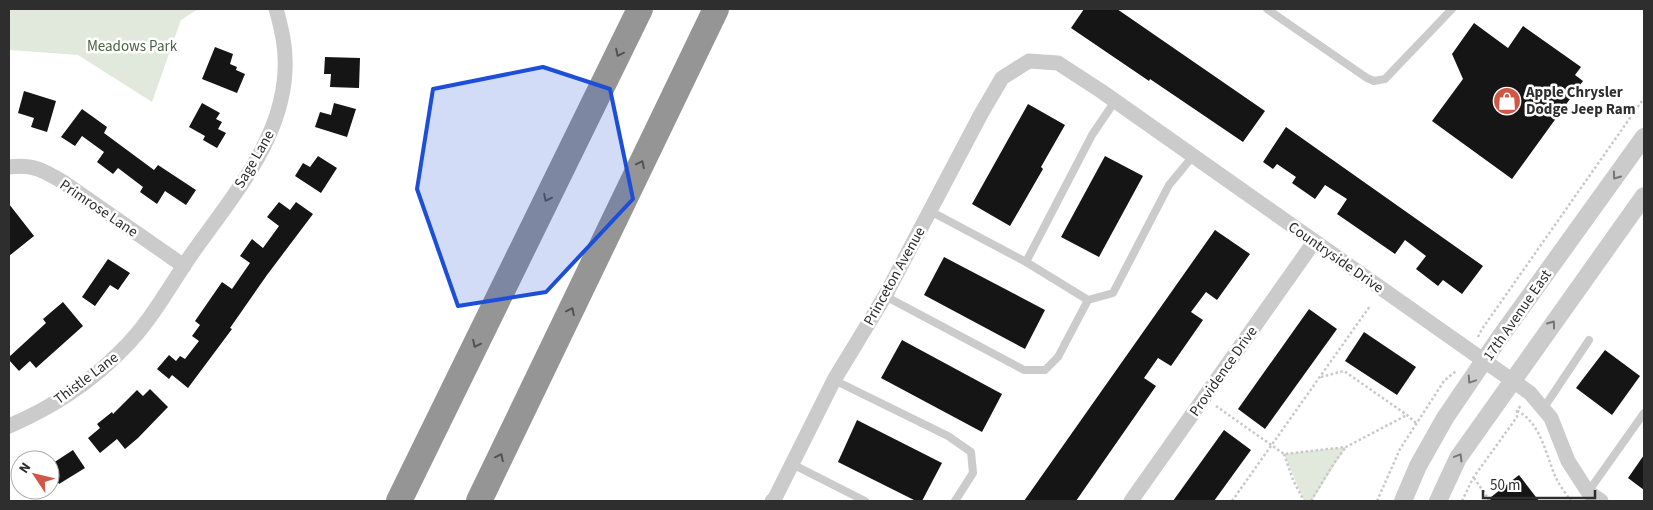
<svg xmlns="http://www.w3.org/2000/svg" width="1653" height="510" viewBox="0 0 1653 510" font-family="'Source Sans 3',sans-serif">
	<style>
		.green { fill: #e1e9dd }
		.building { fill: #151515 }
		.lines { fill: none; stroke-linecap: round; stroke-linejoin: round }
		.path { stroke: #c8c8c8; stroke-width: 2.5; stroke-dasharray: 2.5 2.5; stroke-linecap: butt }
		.service { stroke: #cbcbcb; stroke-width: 8 }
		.minor { stroke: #cbcbcb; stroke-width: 15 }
		.tertiary { stroke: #cbcbcb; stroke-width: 18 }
		.motorway { stroke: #959595; stroke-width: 26 }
		.oneway { stroke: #525252 }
		.oneway2 { stroke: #757575 }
		.marked { fill: #1d4ed8; fill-opacity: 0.2; stroke: #1d4ed8; stroke-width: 4; stroke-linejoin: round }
		.labels { text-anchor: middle; stroke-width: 5; stroke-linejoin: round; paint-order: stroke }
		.park-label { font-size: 15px; fill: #4a6441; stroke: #fff }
		.poi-label { font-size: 15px; font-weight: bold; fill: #2e2e2e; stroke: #fff; text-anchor: start }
		.street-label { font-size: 15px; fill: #2e2e2e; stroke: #fff }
	</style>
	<rect width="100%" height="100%" fill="#fff"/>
	<!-- green -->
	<g class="green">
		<path d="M9 9H198L181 20 152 102 78 55 9 50Z"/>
		<path d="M1346 447 1312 501H1304L1284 454Z"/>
	</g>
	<!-- building -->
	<g class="building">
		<path d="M1084 9H1117L1265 111 1243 142 1150 79 1149 81 1071 28Z"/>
		<path d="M1474 23 1508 48 1523 26 1581 67 1575 75 1583 81 1512 179 1432 121 1463 79 1452 54Z"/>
		<path d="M215 47 233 54 230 64 237 67 236 70 245 74 237 93 202 79Z"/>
		<path d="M325 57 360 58 359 88 330 87 331 74H324Z"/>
		<path d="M24 91 56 101 47 132 31 127 34 118 18 113Z"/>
		<path d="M202 103 220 113 216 119 222 122 218 129 226 133 217 148 203 140 205 136 189 127Z"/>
		<path d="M334 103 356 109 347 137 315 127 320 112 331 115Z"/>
		<path d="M1028 104 1065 125 1041 167 1043 169 1010 226 972 204Z"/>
		<path d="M82 109 107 127 104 133 154 170 158 165 196 190 186 205 165 191 157 204 140 192 143 187 118 168 113 174 97 162 104 152 82 136 75 146 61 137Z"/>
		<path d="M1286 127 1483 266 1462 294 1443 280 1438 286 1416 269 1426 256 1405 240 1395 254 1337 214 1347 199 1325 185 1315 199 1292 183 1296 177 1277 164 1273 169 1263 162Z"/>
		<path d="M318 156 337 168 321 193 295 176 303 163 310 167Z"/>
		<path d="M1105 156 1143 176 1099 257 1061 237Z"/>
		<path d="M279 202 290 210 296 202 313 214 267 275 230 328 232 329 188 388 172 375 169 379 157 369 169 355 176 361 180 356 185 359 199 341 192 336 200 325 195 321 222 282 232 289 250 263 240 256 252 239 263 248 279 226 267 217Z"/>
		<path d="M9 204 34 236 9 256Z"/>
		<path d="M1215 230 1250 254 1217 300 1206 292 1191 312 1203 320 1171 366 1158 358 1144 378 1156 386 1076 501H1024Z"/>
		<path d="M944 257 1045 310 1025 349 924 295Z"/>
		<path d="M108 259 130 273 118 290 110 285 95 306 82 297Z"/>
		<path d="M63 302 83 326 36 368 30 361 19 371 9 360V357L46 323 43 319Z"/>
		<path d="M1309 309 1337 329 1265 429 1238 409Z"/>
		<path d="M1364 332 1416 367 1397 395 1345 361Z"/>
		<path d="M902 340 1002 394 982 432 881 378Z"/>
		<path d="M1605 350 1640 376 1612 415 1576 388Z"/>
		<path d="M150 389 168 407 138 438 125 449 117 439 100 453 88 438 100 428 97 424 112 412 113 414 137 390 143 396Z"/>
		<path d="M857 420 942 463 922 501H916L838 462Z"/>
		<path d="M1224 430 1251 450 1214 501H1173Z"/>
		<path d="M73 450 85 468 59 484 50 470V465Z"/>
		<path d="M1644 455V490L1628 478Z"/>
		<path d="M1519 475 1539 501H1486Z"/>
	</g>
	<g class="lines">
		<!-- path -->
		<g class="path">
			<path d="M1478 337 1482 329 1644 98"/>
			<path d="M1321 377 1344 371 1407 415 1417 424"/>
			<path d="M1216 406 1284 454 1346 447 1407 415"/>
			<path d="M1517 411C1541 422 1546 456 1556 478 1560 486 1566 494 1571 501"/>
			<path d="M1284 454 1293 480 1304 501"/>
			<path d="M1474 478 1490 501"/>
			<path d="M1232 501 1370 306"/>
			<path d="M1311 501 1334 463 1345 448"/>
			<path d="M1377 501 1400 449 1444 381 1456 371"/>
			<path d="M1462 501 1473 478 1517 417V411L1521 405"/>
		</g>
		<!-- service -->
		<g class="service">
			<path d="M1267 9 1367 78 1374 81 1385 79 1452 9"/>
			<path d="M930 211 1026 262 1088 300 1113 293 1169 185 1193 156"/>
			<path d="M1026 262 1092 135 1115 101"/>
			<path d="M885 296 1024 370H1045L1058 357 1088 300"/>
			<path d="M834 380 948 436 971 452 973 473 955 501"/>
			<path d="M1543 409 1589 340"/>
			<path d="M792 464 865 501"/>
			<path d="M1588 492 1644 413"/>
		</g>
		<!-- minor -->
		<g class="minor">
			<path d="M9 167C33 164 43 170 63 182L184 266"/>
			<path d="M9 426C51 408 90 383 122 350 150 323 169 287 191 255 236 191 298 123 283 38 281 28 279 18 276 9"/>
			<path d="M772 501 775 498 834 380 885 296 981 114 1002 78 1029 61 1058 63 1101 91 1530 393 1551 418 1568 461 1588 492 1601 501"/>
			<path d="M1131 501 1314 242"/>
		</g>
		<!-- tertiary -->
		<g class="tertiary">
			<path d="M1403 501 1418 466 1445 418 1498 340 1644 137"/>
			<path d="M1438 501 1458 458 1644 196"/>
		</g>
		<!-- motorway -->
		<g class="motorway">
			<path d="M399 501 640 9"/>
			<path d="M479 501 716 9"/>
		</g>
	</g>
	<!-- one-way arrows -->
	<defs><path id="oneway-chevron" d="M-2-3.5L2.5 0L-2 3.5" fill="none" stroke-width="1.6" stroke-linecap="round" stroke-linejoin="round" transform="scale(1.25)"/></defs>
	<g class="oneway">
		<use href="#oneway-chevron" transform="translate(619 53) rotate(116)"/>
		<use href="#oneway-chevron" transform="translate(641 164) rotate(-64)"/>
		<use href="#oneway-chevron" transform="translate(547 198) rotate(116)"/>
		<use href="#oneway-chevron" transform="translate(571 311) rotate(-64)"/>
		<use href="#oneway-chevron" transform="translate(476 344) rotate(116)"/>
		<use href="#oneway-chevron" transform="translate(500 457) rotate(-64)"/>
	</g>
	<g class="oneway2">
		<use href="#oneway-chevron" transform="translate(1616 176) rotate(126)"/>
		<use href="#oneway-chevron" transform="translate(1552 324) rotate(-54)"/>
		<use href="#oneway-chevron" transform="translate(1471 380) rotate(124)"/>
		<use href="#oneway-chevron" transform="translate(1459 457) rotate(-59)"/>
	</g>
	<!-- marked area -->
	<path class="marked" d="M543 67 610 89 633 199 546 292 458 306 417 189 433 89Z"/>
	<!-- icons -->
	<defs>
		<g id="shop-disc" transform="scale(1.4375)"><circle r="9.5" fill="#d05645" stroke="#fff"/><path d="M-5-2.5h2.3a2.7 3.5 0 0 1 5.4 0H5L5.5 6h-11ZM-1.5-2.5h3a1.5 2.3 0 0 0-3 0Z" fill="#fff"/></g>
	</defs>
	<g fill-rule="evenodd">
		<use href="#shop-disc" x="1507" y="101"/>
	</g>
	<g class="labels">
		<!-- park labels -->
		<g class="park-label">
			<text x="132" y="51">Meadows Park</text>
		</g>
		<!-- poi labels -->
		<g class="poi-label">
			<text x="1526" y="97">Apple Chrysler<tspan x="1526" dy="17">Dodge Jeep Ram</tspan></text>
		</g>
		<!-- street labels -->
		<g class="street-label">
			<text transform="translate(254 159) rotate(-60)" y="5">Sage Lane</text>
			<text transform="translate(99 208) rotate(34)" y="5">Primrose Lane</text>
			<text transform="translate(1336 257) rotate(35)" y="5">Countryside Drive</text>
			<text transform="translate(894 276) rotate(-61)" y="5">Princeton Avenue</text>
			<text transform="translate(1517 315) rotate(-55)" y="5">17th Avenue East</text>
			<text transform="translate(1223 371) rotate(-55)" y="5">Providence Drive</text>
			<text transform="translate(86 378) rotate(-37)" y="5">Thistle Lane</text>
		</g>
	</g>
	<!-- border -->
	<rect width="1653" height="510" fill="none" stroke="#2e2e2e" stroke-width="20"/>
	<!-- north arrow -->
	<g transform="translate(35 475) rotate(305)"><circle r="24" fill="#ffffff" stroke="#ababab"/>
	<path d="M0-4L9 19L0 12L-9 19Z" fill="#d05645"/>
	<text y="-8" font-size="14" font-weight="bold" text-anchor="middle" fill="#2e2e2e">N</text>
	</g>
	<!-- scale -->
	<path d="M1483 490v8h112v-8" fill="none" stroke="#2e2e2e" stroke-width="2.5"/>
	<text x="1490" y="490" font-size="15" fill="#2e2e2e" stroke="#ffffff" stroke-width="4" paint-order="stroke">50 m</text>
</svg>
